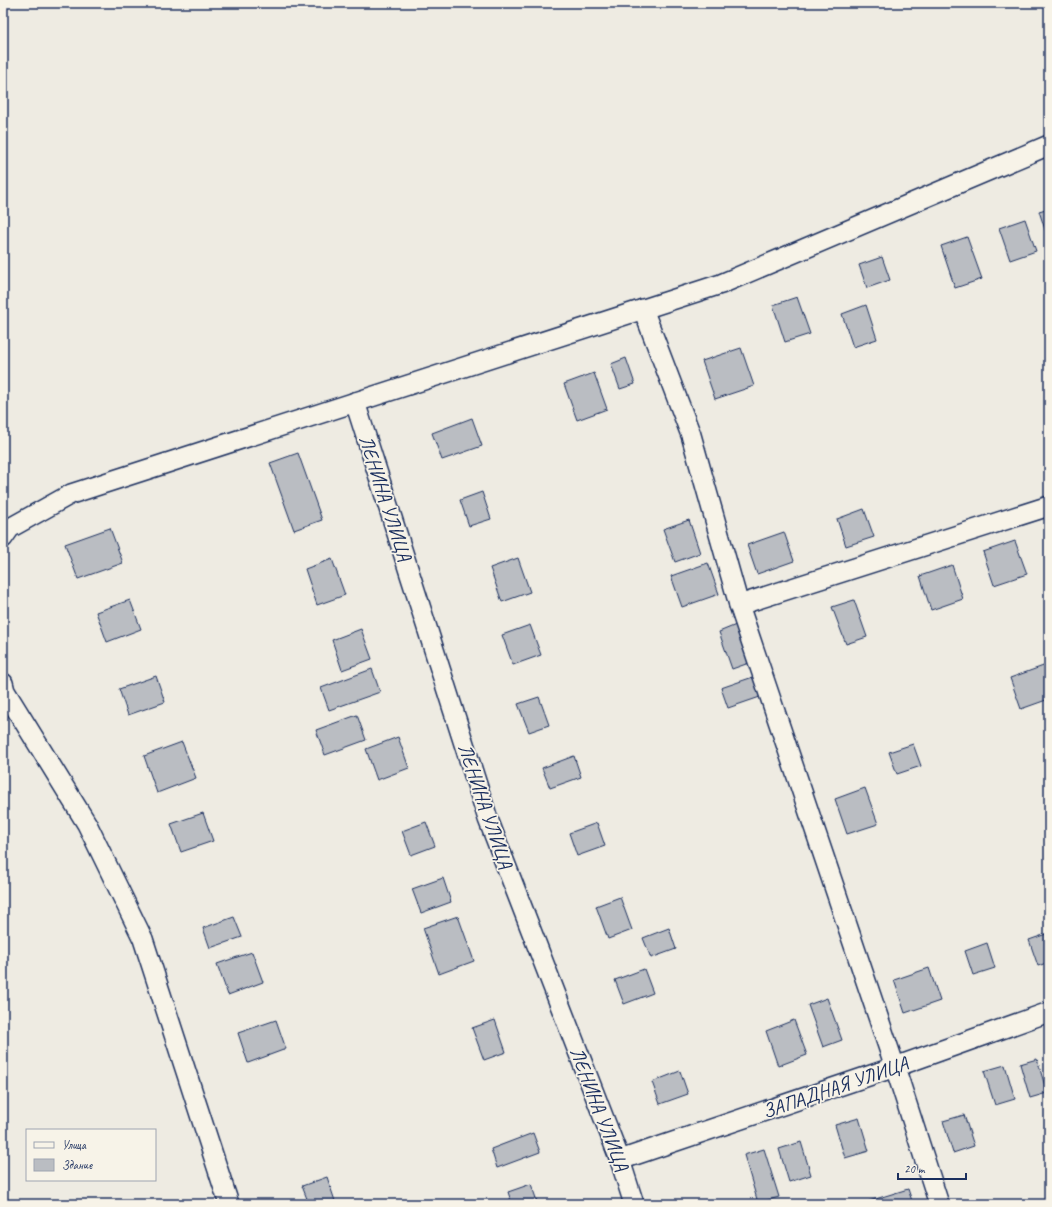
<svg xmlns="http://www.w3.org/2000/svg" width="1052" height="1207" viewBox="0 0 1052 1207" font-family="Caveat,sans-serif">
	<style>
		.building { fill: #babdc2; stroke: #1b2f5e }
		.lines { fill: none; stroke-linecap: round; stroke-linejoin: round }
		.minor-casing { stroke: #1b2f5e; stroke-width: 22 }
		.minor { stroke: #f7f3e8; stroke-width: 19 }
		.labels { text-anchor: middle; stroke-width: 3.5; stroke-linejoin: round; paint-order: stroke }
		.street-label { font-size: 20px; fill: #1b2f5e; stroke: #f7f3e8 }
	</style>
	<rect width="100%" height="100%" fill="#eeebe2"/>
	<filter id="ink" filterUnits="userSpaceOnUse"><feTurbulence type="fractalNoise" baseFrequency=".025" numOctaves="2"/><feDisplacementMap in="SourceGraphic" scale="8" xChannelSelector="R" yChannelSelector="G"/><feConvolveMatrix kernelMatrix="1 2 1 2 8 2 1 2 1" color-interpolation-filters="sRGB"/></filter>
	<g filter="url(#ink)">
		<!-- building -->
		<g class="building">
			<path d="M1049 208V242L1039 211Z"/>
			<path d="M1025 219 1036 251 1010 260 999 228Z"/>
			<path d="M967 237 982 279 955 288 941 246Z"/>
			<path d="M882 257 890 280 867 288 859 265Z"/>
			<path d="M797 297 810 334 785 342 773 305Z"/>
			<path d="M866 305 877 339 853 347 842 314Z"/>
			<path d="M741 348 754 386 715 399 702 361Z"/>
			<path d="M626 358 635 384 620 389 611 364Z"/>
			<path d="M594 373 607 409 577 420 564 384Z"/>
			<path d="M472 418 482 446 442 460 432 433Z"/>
			<path d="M298 453 322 520 294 530 270 463Z"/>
			<path d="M482 492 491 519 469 526 460 500Z"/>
			<path d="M864 509 874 537 846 546 837 519Z"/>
			<path d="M689 520 700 553 675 562 663 529Z"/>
			<path d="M110 528 123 563 78 579 65 544Z"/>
			<path d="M784 532 794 561 757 574 747 545Z"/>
			<path d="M1015 541 1027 574 994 585 983 552Z"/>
			<path d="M518 558 530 592 502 602 490 568Z"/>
			<path d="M332 559 345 595 317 605 305 569Z"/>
			<path d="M708 563 719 594 682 607 671 576Z"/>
			<path d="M952 565 963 599 931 610 920 576Z"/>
			<path d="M130 600 141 629 107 642 96 612Z"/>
			<path d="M854 600 867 637 846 644 832 607Z"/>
			<path d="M530 625 541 655 513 665 502 635Z"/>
			<path d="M736 625 749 663 732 669 719 632Z"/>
			<path d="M361 629 372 659 342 670 332 640Z"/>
			<path d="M1049 664V699L1021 709 1010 678Z"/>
			<path d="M372 669 380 692 329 710 321 688Z"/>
			<path d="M156 676 165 702 128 715 119 689Z"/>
			<path d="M753 677 760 697 728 708 721 688Z"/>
			<path d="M539 697 549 725 529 732 518 704Z"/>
			<path d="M357 715 366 740 325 755 316 730Z"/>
			<path d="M398 737 409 768 377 780 366 749Z"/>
			<path d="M182 742 196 778 157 793 144 756Z"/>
			<path d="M913 744 921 766 897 774 889 752Z"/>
			<path d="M574 756 581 777 550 788 542 768Z"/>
			<path d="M865 788 878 824 847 834 835 799Z"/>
			<path d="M203 813 213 841 181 852 171 824Z"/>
			<path d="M426 822 435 846 411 855 402 831Z"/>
			<path d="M597 823 605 846 577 856 569 833Z"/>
			<path d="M443 878 451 902 421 913 412 889Z"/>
			<path d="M620 897 632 930 608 939 596 906Z"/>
			<path d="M458 916 474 961 439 974 423 928Z"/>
			<path d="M234 917 242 937 210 948 203 928Z"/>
			<path d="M669 928 676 949 651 958 643 938Z"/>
			<path d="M1049 933V962L1038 966 1029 940Z"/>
			<path d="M987 943 995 968 973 975 965 951Z"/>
			<path d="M252 952 263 982 228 995 217 964Z"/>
			<path d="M929 968 940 1001 905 1013 894 980Z"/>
			<path d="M644 969 653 993 624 1004 615 980Z"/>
			<path d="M827 998 842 1040 823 1047 808 1005Z"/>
			<path d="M276 1020 286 1049 248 1063 238 1033Z"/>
			<path d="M495 1020 506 1052 484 1060 472 1028Z"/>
			<path d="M794 1020 807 1055 778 1066 766 1031Z"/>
			<path d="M1037 1059 1047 1093 1030 1098 1020 1064Z"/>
			<path d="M1005 1065 1015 1099 995 1105 984 1071Z"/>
			<path d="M680 1071 688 1094 660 1104 652 1082Z"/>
			<path d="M964 1115 974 1146 953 1153 943 1121Z"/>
			<path d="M859 1118 869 1151 845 1158 835 1125Z"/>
			<path d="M533 1133 540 1152 497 1168 491 1149Z"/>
			<path d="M801 1142 811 1175 789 1182 779 1149Z"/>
			<path d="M764 1149 779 1197 758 1203 744 1155Z"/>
			<path d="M327 1177 336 1204H309L302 1186Z"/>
			<path d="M531 1184 538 1204H512L508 1192Z"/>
			<path d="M908 1189 913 1204H870L869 1201Z"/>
		</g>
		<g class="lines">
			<!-- minor casing -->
			<g class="minor-casing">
				<g id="minor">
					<path d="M643 309 691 435 739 605 895 1067 939 1204"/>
					<path d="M355 402 488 819 620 1160 634 1204"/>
					<path d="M3 538 10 528 71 494 721 284 1049 145"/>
					<path d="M739 605 1049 506"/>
					<path d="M3 683 5 691 87 824 143 939 229 1204"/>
					<path d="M620 1160 895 1067 1049 1012"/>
				</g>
			</g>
			<!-- minor -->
			<use href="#minor" class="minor"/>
		</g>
	</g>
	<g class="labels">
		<!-- street labels -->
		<g class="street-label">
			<text transform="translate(386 498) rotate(72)" y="7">ЛЕНИНА УЛИЦА</text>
			<text transform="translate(486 806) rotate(71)" y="7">ЛЕНИНА УЛИЦА</text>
			<text transform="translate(835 1087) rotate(-19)" y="7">ЗАПАДНАЯ УЛИЦА</text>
			<text transform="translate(600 1109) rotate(69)" y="7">ЛЕНИНА УЛИЦА</text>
		</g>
	</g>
	<!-- margin -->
	<rect width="1052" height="1207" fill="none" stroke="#f7f3e8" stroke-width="16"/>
	<rect x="8" y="8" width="1036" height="1191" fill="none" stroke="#1b2f5e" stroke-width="1.5" filter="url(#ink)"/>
	<!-- legend -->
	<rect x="26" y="1129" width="130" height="52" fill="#f7f3e8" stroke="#9fa5b1"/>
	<rect x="34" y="1142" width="20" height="6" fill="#f7f3e8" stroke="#9fa5b1"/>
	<text x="62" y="1149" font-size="12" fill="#1b2f5e">Улица</text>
	<rect x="34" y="1159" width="20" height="12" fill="#babdc2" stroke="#9fa5b1"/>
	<text x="62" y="1169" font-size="12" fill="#1b2f5e">Здание</text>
	<!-- scale -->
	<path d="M898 1173v6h68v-6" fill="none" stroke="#1b2f5e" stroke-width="2"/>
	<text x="904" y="1173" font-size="12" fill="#1b2f5e" stroke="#f7f3e8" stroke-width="3" paint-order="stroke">20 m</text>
</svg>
